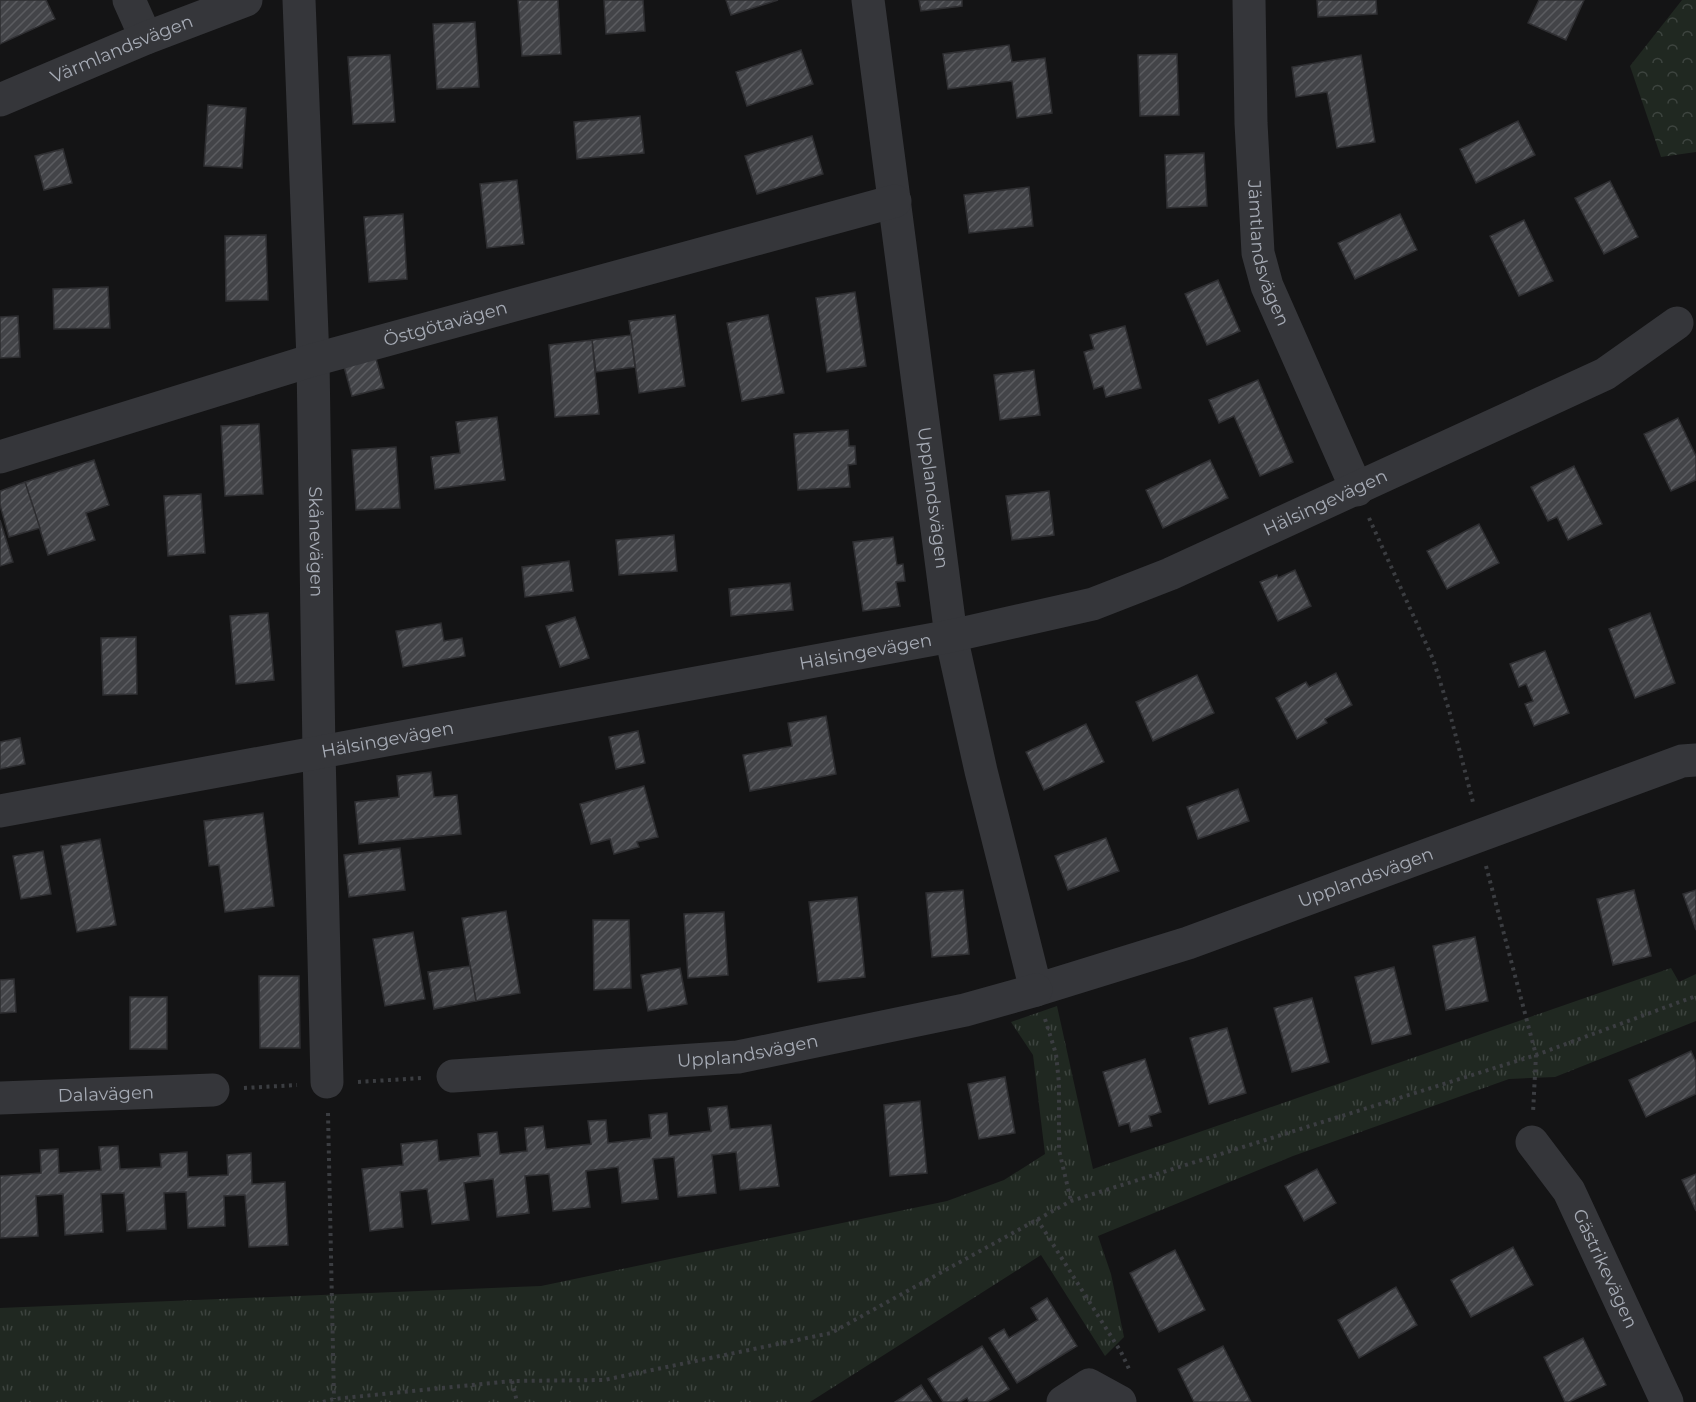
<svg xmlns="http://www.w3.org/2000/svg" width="1696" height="1402" viewBox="0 0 1696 1402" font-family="Montserrat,sans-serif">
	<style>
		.forest { fill: url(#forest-crowns) }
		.park { fill: url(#park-tufts) }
		.building { fill: url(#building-hatch); stroke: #2e2e31; stroke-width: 1.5 }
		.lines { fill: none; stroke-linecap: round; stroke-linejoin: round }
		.path { stroke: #3b3d41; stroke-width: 4; stroke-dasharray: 3 4.5; stroke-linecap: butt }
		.street { stroke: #35363a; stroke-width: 33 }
		.labels { text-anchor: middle; stroke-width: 6; stroke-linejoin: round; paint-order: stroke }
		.street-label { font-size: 18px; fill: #a6abb5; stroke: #0f0f10 }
	</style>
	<defs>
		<pattern id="forest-crowns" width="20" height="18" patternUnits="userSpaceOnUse" patternTransform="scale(1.5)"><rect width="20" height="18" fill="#202821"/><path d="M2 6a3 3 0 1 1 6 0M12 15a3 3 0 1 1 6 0" fill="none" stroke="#3d443f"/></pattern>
		<pattern id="park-tufts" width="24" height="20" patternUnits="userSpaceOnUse" patternTransform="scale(1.5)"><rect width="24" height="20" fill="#202821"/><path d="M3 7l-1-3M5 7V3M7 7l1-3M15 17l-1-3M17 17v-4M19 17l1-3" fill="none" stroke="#3d443f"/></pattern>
		<pattern id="building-hatch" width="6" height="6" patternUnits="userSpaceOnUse" patternTransform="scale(1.5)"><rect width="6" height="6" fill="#434448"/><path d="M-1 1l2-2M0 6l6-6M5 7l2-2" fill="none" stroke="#5b5c60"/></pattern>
	</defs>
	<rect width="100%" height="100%" fill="#141415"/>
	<!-- forest -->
	<path class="forest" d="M1682 0H1696V152L1661 157 1630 66Z"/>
	<!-- park -->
	<path class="park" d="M1671 968 1679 982 1696 974V1021L1555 1077 1509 1079 1293 1156 1098 1236 1111 1274 1124 1337 1105 1356 1041 1255 810 1402H0V1308L541 1286 947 1201 1004 1180 1045 1154 1033 1055 1011 1022 1057 1006 1093 1169Z"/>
	<!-- building -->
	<g class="building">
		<path d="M0 0H46L55 19 0 44Z"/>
		<path d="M518 0H558L561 54 522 56Z"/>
		<path d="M604 0H643L645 31 606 34Z"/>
		<path d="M726 0H778L731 15Z"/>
		<path d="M919 0H962V6L921 11Z"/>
		<path d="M1317 0H1376L1377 14 1318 17Z"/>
		<path d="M1539 0H1584L1566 40 1528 23Z"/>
		<path d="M475 22 479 87 437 89 433 24Z"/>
		<path d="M1009 45 1012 62 1045 58 1052 113 1017 118 1012 81 948 89 943 54Z"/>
		<path d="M801 50 813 84 747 106 736 72Z"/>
		<path d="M1177 54 1179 115 1140 116 1138 55Z"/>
		<path d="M390 55 395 122 353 124 348 57Z"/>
		<path d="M1361 55 1375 142 1337 148 1327 92 1296 97 1292 67Z"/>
		<path d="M208 105 246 108 242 168 204 166Z"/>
		<path d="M640 116 644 153 577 159 574 122Z"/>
		<path d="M1518 121 1535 155 1476 183 1460 149Z"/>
		<path d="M812 136 823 174 757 194 745 156Z"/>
		<path d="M63 149 72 183 44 190 35 156Z"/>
		<path d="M1204 153 1207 206 1167 208 1165 155Z"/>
		<path d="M517 180 524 244 487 248 480 184Z"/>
		<path d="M1610 181 1638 237 1604 254 1575 198Z"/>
		<path d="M1029 187 1033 226 969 233 964 195Z"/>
		<path d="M403 214 407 279 369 282 364 217Z"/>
		<path d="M1400 214 1417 250 1355 279 1338 243Z"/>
		<path d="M1524 220 1553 281 1519 296 1490 236Z"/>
		<path d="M266 235 268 300 226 301 225 236Z"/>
		<path d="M1218 280 1240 331 1207 345 1185 294Z"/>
		<path d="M108 287 110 328 54 329 53 289Z"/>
		<path d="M855 292 866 366 827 372 816 298Z"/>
		<path d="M675 315 685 386 639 393 629 321Z"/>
		<path d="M768 315 784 393 742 401 727 323Z"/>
		<path d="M18 316 20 357 0 358V317Z"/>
		<path d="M1125 326 1141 388 1106 397 1103 386 1094 389 1084 352 1094 349 1090 335Z"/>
		<path d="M631 335 635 367 596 372 592 340Z"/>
		<path d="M592 340 599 414 555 417 549 345Z"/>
		<path d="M375 355 384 388 352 396 343 363Z"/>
		<path d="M1034 370 1040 415 1000 420 994 375Z"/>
		<path d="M1258 380 1293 462 1260 476 1234 416 1219 423 1209 400Z"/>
		<path d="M497 417 505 480 435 489 431 457 460 453 456 422Z"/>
		<path d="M1678 418 1696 456V480L1671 491 1644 434Z"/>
		<path d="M259 424 263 494 225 496 221 426Z"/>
		<path d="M848 430 849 446H855L856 464 848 465 850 487 798 490 794 434Z"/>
		<path d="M396 447 400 508 356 510 352 450Z"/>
		<path d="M94 460 109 505 86 513 95 540 48 555 25 482Z"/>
		<path d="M1210 460 1228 498 1163 528 1146 490Z"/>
		<path d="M1574 466 1602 524 1568 540 1557 517 1548 521 1531 487Z"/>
		<path d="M25 482 40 528 9 537 0 505V491Z"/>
		<path d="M1049 491 1054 535 1012 540 1006 496Z"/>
		<path d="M201 494 205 553 168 556 164 496Z"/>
		<path d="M0 520 13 562 0 566Z"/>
		<path d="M1479 524 1499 563 1447 589 1427 551Z"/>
		<path d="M674 535 677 571 619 575 616 540Z"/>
		<path d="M893 537 897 565 903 564 905 581 896 582 900 606 863 611 853 542Z"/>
		<path d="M569 561 573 591 525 597 522 567Z"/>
		<path d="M1295 570 1311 606 1278 621 1260 582 1277 575 1278 578Z"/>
		<path d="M790 583 793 610 731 616 729 589Z"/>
		<path d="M268 613 274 680 236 684 230 616Z"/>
		<path d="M1650 613 1675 683 1635 698 1609 629Z"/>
		<path d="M575 617 589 658 560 667 546 626Z"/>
		<path d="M441 623 444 641 462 638 465 656 403 667 396 631Z"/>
		<path d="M136 637 137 694 103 695 101 638Z"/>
		<path d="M1545 651 1569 713 1534 726 1525 704 1533 701 1526 684 1519 687 1510 664Z"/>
		<path d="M1336 673 1352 705 1325 719 1327 723 1297 739 1276 698 1306 682 1309 687Z"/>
		<path d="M1197 675 1214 713 1153 741 1136 702Z"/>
		<path d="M826 716 836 774 750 791 743 755 792 746 788 723Z"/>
		<path d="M1086 724 1104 762 1044 790 1026 752Z"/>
		<path d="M638 731 645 763 616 769 609 737Z"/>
		<path d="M20 738 25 764 0 769V742Z"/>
		<path d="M431 772 434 797 457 795 461 834 359 844 355 802 399 797 397 776Z"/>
		<path d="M644 786 658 837 637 842 639 847 614 854 610 839 591 844 580 804Z"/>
		<path d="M1238 789 1249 821 1198 839 1187 807Z"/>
		<path d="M263 813 274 906 225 912 219 865 209 866 204 821Z"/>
		<path d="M1106 838 1119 871 1068 890 1055 856Z"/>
		<path d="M100 839 116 925 77 932 61 846Z"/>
		<path d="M400 848 405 890 349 897 344 855Z"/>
		<path d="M43 851 51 894 21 899 13 856Z"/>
		<path d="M963 890 969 954 932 957 926 893Z"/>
		<path d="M1634 890 1651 956 1613 965 1597 899Z"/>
		<path d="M1696 890V930L1683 894Z"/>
		<path d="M857 897 865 977 818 982 809 902Z"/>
		<path d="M506 911 520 993 476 1001 462 918Z"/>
		<path d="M724 912 728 975 688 978 684 914Z"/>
		<path d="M593 920H629L631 988 594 990Z"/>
		<path d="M413 932 425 999 385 1006 373 939Z"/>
		<path d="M1475 937 1488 1001 1446 1010 1433 946Z"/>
		<path d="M470 966 476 1001 434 1009 428 972Z"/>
		<path d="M1394 967 1411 1034 1372 1044 1355 977Z"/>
		<path d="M680 968 687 1004 648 1011 641 975Z"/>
		<path d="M259 976H299L300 1048H260Z"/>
		<path d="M14 979 16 1012 0 1013V980Z"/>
		<rect x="130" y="997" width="37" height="52"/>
		<path d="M1312 998 1329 1062 1292 1072 1274 1008Z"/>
		<path d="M1227 1028 1246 1093 1209 1104 1190 1038Z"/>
		<path d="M1691 1051 1696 1062V1094L1646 1117 1629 1080Z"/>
		<path d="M1145 1059 1161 1112 1149 1116 1152 1126 1131 1132 1129 1123 1119 1126 1103 1072Z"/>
		<path d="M1005 1077 1015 1133 979 1139 968 1084Z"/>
		<path d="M920 1101 927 1173 890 1176 884 1105Z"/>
		<path d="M727 1106 730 1129 771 1125 779 1186 740 1190 736 1152 712 1155 716 1193 678 1197 674 1157 653 1159 658 1199 622 1203 618 1167 586 1171 590 1207 553 1211 549 1174 525 1176 529 1213 497 1217 493 1179 464 1183 469 1220 432 1224 427 1189 400 1192 403 1227 370 1231 362 1169 403 1165 401 1144 437 1140 439 1161 480 1156 478 1134 497 1132 500 1154 527 1151 525 1128 543 1126 546 1149 591 1144 588 1121 606 1120 608 1143 651 1138 649 1115 667 1113 669 1136 711 1131 708 1108Z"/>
		<path d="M118 1146 120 1169 161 1167 160 1154 187 1152 188 1177 228 1175 227 1155 251 1153 252 1184 285 1182 288 1245 249 1247 245 1195 224 1196 225 1226 188 1228 186 1192 164 1193 166 1229 127 1231 124 1193 101 1194 103 1232 65 1235 63 1194 36 1196 38 1236 0 1238V1176L41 1173 40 1150 58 1149 59 1173 101 1170 99 1147Z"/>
		<path d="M1317 1169 1336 1203 1304 1221 1285 1186Z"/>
		<path d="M1696 1174V1211L1682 1180Z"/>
		<path d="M1513 1247 1533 1285 1471 1317 1451 1280Z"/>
		<path d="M1175 1250 1205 1310 1159 1332 1130 1273Z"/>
		<path d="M1396 1287 1417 1325 1359 1358 1338 1320Z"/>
		<path d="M1047 1298 1077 1346 1017 1383 989 1338 1004 1329 1009 1338 1038 1320 1031 1308Z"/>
		<path d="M1583 1338 1606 1385 1569 1402H1565L1544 1357Z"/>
		<path d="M982 1346 1009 1389 987 1402H969L967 1398 960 1402H943L928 1379Z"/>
		<path d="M1223 1346 1251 1402H1194L1178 1369Z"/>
		<path d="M921 1385 932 1402H895Z"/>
	</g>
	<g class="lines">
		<!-- path -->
		<g class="path">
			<path d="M1369 518 1433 659 1449 710 1474 806"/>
			<path d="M1486 866 1536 1055 1533 1113"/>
			<path d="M1045 1019 1056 1054 1059 1083V1150L1071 1201"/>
			<path d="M358 1082 422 1078"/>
			<path d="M244 1088 297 1085"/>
			<path d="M328 1113 334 1399"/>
			<path d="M1037 1219 1121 1352 1129 1369"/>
			<path d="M512 1381 517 1402"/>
			<path d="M323 1402 334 1399 512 1381 604 1380 831 1333 1071 1201 1536 1055 1696 996"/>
		</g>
		<!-- street -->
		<g class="street">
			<path d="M129 0 146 38"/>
			<path id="s1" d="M299 0 313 360 319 752 327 1082"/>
			<path id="s2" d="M868 0 951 636 981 771 1036 990 1188 943 1682 761 1696 760"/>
			<path id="s3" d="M1249 0 1251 123 1258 253 1267 286 1357 490"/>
			<path id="s4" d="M0 100 146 38 246 0"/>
			<path id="s5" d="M0 457 313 360 895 201"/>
			<path id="s6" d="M0 811 951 636 1093 604 1170 574 1605 374 1677 323"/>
			<path id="s7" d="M453 1076 738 1057 965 1010 1036 990"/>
			<path id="s8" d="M0 1098 213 1090"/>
			<path id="s9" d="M1532 1142 1569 1191 1667 1402"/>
			<path d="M1063 1402 1089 1385 1120 1402"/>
		</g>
	</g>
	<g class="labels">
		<!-- street labels -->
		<g class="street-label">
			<text dy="6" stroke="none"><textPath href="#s4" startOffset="132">Värmlandsvägen</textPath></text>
			<text dy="6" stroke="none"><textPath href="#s3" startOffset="255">Jämtlandsvägen</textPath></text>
			<text dy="6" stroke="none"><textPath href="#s5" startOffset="465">Östgötavägen</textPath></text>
			<text dy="6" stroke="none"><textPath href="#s2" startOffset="502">Upplandsvägen</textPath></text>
			<text dy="6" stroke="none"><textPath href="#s6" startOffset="1366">Hälsingevägen</textPath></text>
			<text dy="6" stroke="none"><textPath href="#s1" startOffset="542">Skånevägen</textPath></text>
			<text dy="6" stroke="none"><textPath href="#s6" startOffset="880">Hälsingevägen</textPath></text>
			<text dy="6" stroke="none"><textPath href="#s6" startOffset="394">Hälsingevägen</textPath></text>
			<text dy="6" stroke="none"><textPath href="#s2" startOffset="1354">Upplandsvägen</textPath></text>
			<text dy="6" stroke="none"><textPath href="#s7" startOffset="296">Upplandsvägen</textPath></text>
			<text dy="6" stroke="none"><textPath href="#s8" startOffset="106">Dalavägen</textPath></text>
			<text dy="6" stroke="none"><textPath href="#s9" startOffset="147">Gästrikevägen</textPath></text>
		</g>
	</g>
</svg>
